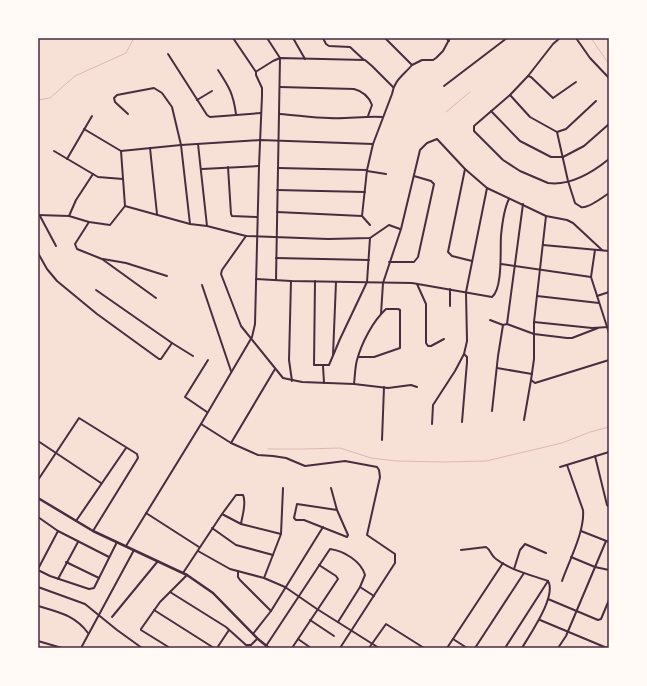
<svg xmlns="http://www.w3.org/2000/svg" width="647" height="686" viewBox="0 0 647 686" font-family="'Archivo Narrow',sans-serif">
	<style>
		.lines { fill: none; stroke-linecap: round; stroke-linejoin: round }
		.stream { stroke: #dcb8b0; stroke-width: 1 }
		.minor { stroke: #4a2c40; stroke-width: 2 }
		.tertiary { stroke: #4a2c40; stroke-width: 2.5 }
		.neatline { fill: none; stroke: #4a2c40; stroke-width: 1.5 }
	</style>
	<rect width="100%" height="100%" fill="#f7e1d7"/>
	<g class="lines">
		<!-- stream -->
		<g class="stream">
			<path d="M591 38 609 64"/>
			<path d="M38 100 50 98 75 76 126 53 134 38"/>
			<path d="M446 112 470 92"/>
			<path d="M268 449H304L340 448 371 458 396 461 444 462 486 461 562 443 590 432 609 427"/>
		</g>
		<!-- minor -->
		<g class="minor">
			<path d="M267 38 280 58 276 280"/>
			<path d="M293 38 305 59"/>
			<path d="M323 38 326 44 329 46 350 47 364 60"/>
			<path d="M446 38 449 41"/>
			<path d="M576 38 590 58 609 78"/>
			<path d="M168 54 207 115 210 117 261 113"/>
			<path d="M412 65 422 60H433L436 58 443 51 450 38"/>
			<path d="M218 70C229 87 233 93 236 114"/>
			<path d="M257 71 273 61 280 58 365 60 372 66 393 87"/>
			<path d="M528 76 553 44 560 38"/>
			<path d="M576 82 553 98 531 77 528 76 510 95 474 126V131L503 160 520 171 548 183C570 186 593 172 609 159"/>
			<path d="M444 86 507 38"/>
			<path d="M280 87 354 89C362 91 369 97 372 105L368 116"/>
			<path d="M510 95 530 117 557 132 568 181 575 203C576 204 580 206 581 207 588 209 603 197 609 193"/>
			<path d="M197 100 212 91"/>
			<path d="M491 111 520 141 551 157H563L584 146 609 124"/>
			<path d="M128 114 115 102 114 98 117 95 154 88 162 93 172 107 181 145 190 224"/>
			<path d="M280 114C296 115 313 118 329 118 347 119 364 116 382 117"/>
			<path d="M84 129 121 151 181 145 260 140 373 144"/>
			<path d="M557 132 566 129 596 101"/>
			<path d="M198 144 207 226"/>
			<path d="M150 148 157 214"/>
			<path d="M54 151 98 177 123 179"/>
			<path d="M67 159 92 116"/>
			<path d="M228 167 231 214 232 216 257 217"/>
			<path d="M278 168 367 170"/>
			<path d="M202 169 259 166"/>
			<path d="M465 169 448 252 452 256 472 261"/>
			<path d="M367 171 386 174"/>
			<path d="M277 190 365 192"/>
			<path d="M125 206 190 224 207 226 246 236 328 239 370 238 389 225 400 229"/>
			<path d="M277 212 362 216"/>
			<path d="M38 215 69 216 89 222 110 225 125 206 121 151"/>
			<path d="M40 216 56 246"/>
			<path d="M69 216 76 200 93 174"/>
			<path d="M546 216 534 322V359L531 380 535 383 609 360"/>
			<path d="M89 222 75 244 77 249 102 259 156 298"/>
			<path d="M370 225 362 216 367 170 373 144 392 94C394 80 404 75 412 65L385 38"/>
			<path d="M246 236 222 270 221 274 241 326 283 378 302 382 354 384 388 388 411 385 417 387"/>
			<path d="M543 245 609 251"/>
			<path d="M595 250 591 277 609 333"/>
			<path d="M38 253 47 269 57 281 97 314 159 359H161L172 343"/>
			<path d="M276 258 369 260"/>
			<path d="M103 259 126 263 167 276"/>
			<path d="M389 262H414L418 257 434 184 431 181 414 176"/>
			<path d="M501 264 591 277"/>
			<path d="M256 279 291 281 412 283 492 297C503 288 500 250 501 236 502 225 504 209 509 199"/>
			<path d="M291 281 289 360 292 381"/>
			<path d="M315 281 314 365H329L340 339 367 282 370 238"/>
			<path d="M417 284 426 304V343L428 346H431L444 339"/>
			<path d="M202 285 231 371"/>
			<path d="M96 290 172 343 193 356"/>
			<path d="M537 296 599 303"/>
			<path d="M597 296 609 292"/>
			<path d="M450 306V289"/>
			<path d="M381 314 383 283 401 229 420 150 427 143 437 139 465 169 487 188 546 216 567 220 573 223 602 250"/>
			<path d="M490 320 503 325 507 324 534 334 567 338H572L598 328"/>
			<path d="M534 322 592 328 609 327"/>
			<path d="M507 324 523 204"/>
			<path d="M333 355 336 282"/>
			<path d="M323 366 324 383"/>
			<path d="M497 368 532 374"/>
			<path d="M354 384C355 376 355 367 357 360 362 342 373 321 386 309H398L400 310V348L374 357H358"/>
			<path d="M492 411 498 356 503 325"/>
			<path d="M207 412 185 397 208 360"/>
			<path d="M524 420 531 380"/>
			<path d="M462 422 467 362V357L464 354"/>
			<path d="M201 424 231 443 258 455 273 456 286 458 305 466 345 461 377 467 379 470 380 477 367 535 395 554V563L340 648"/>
			<path d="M432 424 433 405 455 371 464 354 467 341 466 292 487 188"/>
			<path d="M382 440 384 387"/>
			<path d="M38 441 101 483"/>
			<path d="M231 443 275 369"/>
			<path d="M595 456 607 505 609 507"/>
			<path d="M560 467 609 452"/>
			<path d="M38 480 79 418 137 454 138 458 93 531"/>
			<path d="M331 488 337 510 348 535 347 537 304 520H296L294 518 297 504 337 510"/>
			<path d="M146 513 199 547"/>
			<path d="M38 517 58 531 109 557"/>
			<path d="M76 521 126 448"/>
			<path d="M241 524 281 534"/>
			<path d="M212 528 236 545 273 555"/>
			<path d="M581 531 609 542"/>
			<path d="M126 546 201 424 252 337 255 324 259 166 262 96V88L256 75V72L233 38"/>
			<path d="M461 550 486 547C491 550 491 556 496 559 510 570 531 575 548 581L505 648"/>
			<path d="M198 551 230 569 264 578 285 587 317 609 379 648"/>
			<path d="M571 557 595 567 609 570"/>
			<path d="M66 562 99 578"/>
			<path d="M38 569 58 531"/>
			<path d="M514 569 520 550 525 544 546 553"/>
			<path d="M38 570 50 576 89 589 94 588 117 542"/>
			<path d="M238 571V577L240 580 271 611"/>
			<path d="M183 573 222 514 236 495H243C247 503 242 516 241 524L222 514"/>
			<path d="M264 578 281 534 283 488"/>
			<path d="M58 579 78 542"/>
			<path d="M562 581C569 561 585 531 583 510L567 465"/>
			<path d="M38 587 85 604 117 630 142 648"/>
			<path d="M360 587 374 596"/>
			<path d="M170 592 226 627 246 645H251L257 639"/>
			<path d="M548 599 598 620 601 619 609 600"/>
			<path d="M38 606C58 612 75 615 88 633"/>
			<path d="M154 610 214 648"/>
			<path d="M112 617 158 561"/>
			<path d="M310 620 334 636"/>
			<path d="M540 620 607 648"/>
			<path d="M253 634 271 611 323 527"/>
			<path d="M298 639 311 648"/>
			<path d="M453 639 467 648"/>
			<path d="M38 641 62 648"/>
			<path d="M266 646 330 549C344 551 361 561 365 575L360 587 338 622"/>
			<path d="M81 648 134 550"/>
			<path d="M170 648 141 630V629L160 602 187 575"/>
			<path d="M217 648 229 630"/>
			<path d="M292 648 338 579 336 576 319 565"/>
			<path d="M369 648 386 624 424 648"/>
			<path d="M447 648 503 563"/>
			<path d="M475 648 524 573"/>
			<path d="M522 648C530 634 557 596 548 581"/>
			<path d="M558 648 566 636 606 541"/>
		</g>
		<!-- tertiary -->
		<path class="tertiary" d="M38 498 93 531 187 575 213 593 258 639 269 648"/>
	</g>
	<!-- border -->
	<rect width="647" height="686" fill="none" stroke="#fffaf5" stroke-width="78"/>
	<rect x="39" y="39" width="569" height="608" class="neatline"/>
</svg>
